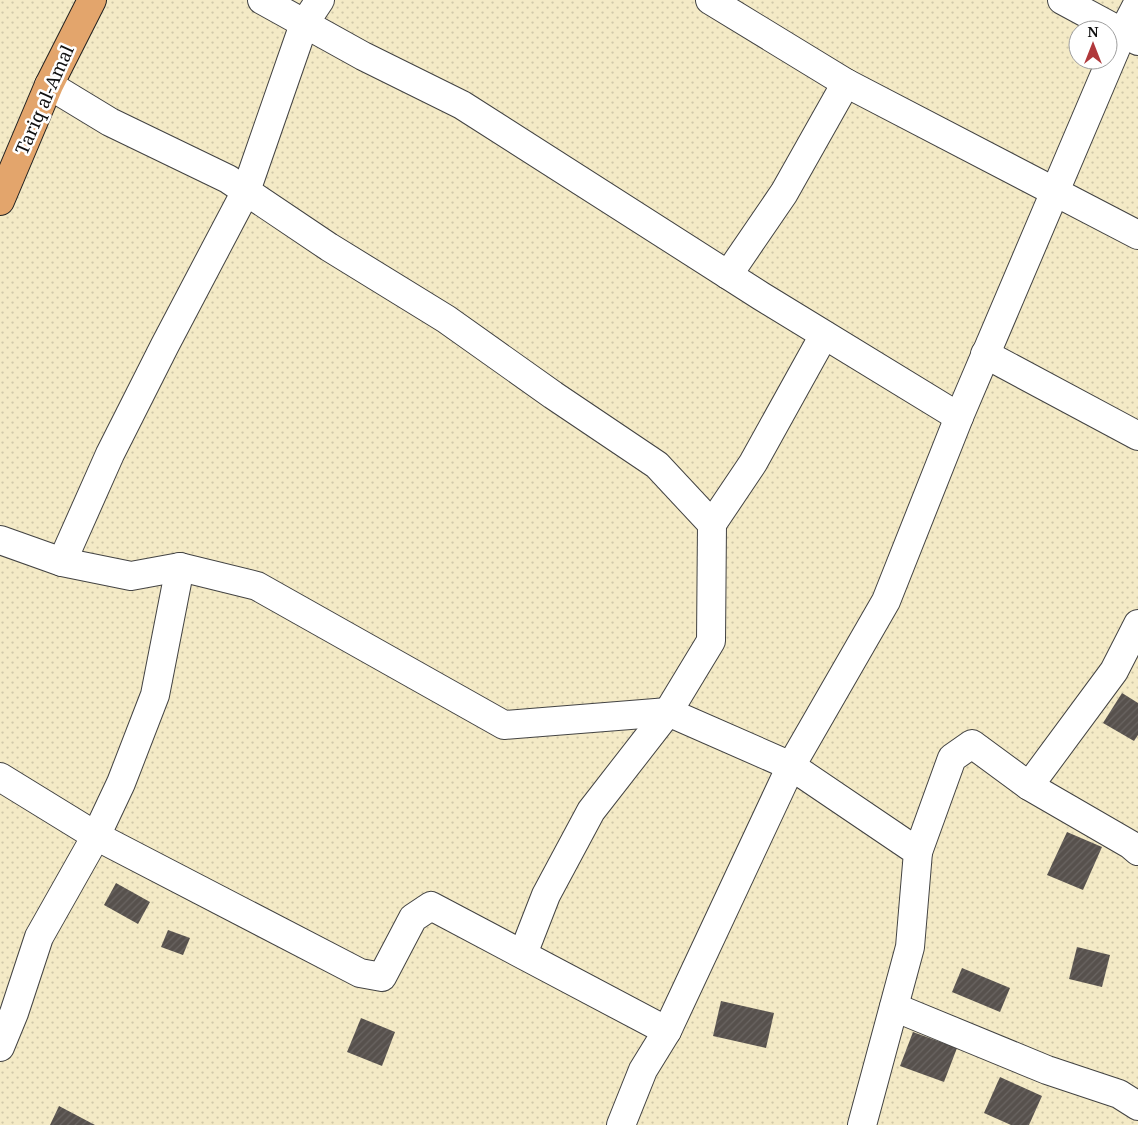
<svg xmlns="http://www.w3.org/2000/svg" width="1138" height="1125" viewBox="0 0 1138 1125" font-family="'Noto Serif',serif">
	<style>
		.sand { fill: url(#sand-dots); fill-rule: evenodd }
		.building { fill: url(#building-hatch) }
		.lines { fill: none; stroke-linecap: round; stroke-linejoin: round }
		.minor-casing { stroke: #434343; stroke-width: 30 }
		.highway-casing { stroke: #212121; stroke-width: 30 }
		.minor { stroke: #fff; stroke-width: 28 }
		.highway { stroke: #e3a56c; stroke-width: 28 }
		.labels { text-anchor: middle; stroke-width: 5; stroke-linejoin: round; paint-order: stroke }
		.street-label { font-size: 18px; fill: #101010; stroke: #fff }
	</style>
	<defs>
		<pattern id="sand-dots" width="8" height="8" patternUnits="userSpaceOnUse" patternTransform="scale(1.25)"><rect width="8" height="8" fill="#f4eac6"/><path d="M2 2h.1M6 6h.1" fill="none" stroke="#d0c8a9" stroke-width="1.8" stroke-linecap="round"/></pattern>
		<pattern id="building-hatch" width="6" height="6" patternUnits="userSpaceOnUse" patternTransform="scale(1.25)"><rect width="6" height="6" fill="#57514d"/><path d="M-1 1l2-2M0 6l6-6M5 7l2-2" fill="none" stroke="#6a6562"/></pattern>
	</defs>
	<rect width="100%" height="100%" fill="#fefcf4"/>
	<!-- sand -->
	<path class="sand" d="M0 0H1138V1125H0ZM1078 30H1108V60H1078Z"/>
	<!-- building -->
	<g class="building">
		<path d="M1122 693 1138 703V735L1134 741 1103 723Z"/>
		<path d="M1067 832 1102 847 1083 890 1047 875Z"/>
		<path d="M116 883 150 902 138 924 104 905Z"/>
		<path d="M168 930 190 938 183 955 161 947Z"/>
		<path d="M1077 947 1110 955 1102 987 1069 979Z"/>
		<path d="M962 968 1010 988 1000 1012 952 992Z"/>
		<path d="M721 1001 774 1013 766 1048 713 1036Z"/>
		<path d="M361 1018 395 1032 382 1066 347 1052Z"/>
		<path d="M913 1032 957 1048 944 1082 900 1066Z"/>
		<path d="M1000 1077 1042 1096 1029 1125H1011L984 1113Z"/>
		<path d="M59 1106 95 1125H50Z"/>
	</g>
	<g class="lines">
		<!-- minor casing -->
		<g class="minor-casing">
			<g id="minor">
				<path d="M262 0 363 56 462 105 761 296 959 417"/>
				<path d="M710 0 846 83 1138 235"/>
				<path d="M1062 0 1138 41"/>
				<path d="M49 85 110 122 228 179 329 247 446 319 553 395 657 465 712 524 711 641 668 712 591 811 546 895 523 954"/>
				<path d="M728 275 784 193 846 83"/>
				<path d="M985 354 1138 436"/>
				<path d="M712 524 753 463 824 335"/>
				<path d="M0 540 62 562 131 576 180 567 257 586 504 725 668 712 791 766 918 852 910 947 862 1125"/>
				<path d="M62 562 110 454 165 345 246 191 304 24 320 0"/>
				<path d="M0 777 96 836 360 973 382 977 413 918 431 906 667 1031"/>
				<path d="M1029 786 1114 671 1138 624"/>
				<path d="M918 852 952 758 972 744 1029 786 1131 845 1138 851"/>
				<path d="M894 1007 1047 1070 1119 1094 1138 1106"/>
				<path d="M0 1047 14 1013 39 937 96 836 121 783 155 695 180 567"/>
				<path d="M621 1125 643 1070 667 1031 791 766 886 601 959 417 1122 34 1138 3"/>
			</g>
		</g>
		<!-- highway casing -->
		<g class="highway-casing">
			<path id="highway" d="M0 201 49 85 92 0"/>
		</g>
		<!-- minor -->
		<use href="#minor" class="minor"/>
		<!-- highway -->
		<use href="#highway" class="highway"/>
	</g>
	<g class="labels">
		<!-- street labels -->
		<g class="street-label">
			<text transform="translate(45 100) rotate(-66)" y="6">Tariq al-Amal</text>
		</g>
	</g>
	<!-- north arrow -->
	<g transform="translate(1093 45)"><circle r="24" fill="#ffffff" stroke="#9f9f9f"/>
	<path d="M0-4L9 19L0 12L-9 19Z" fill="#b0383b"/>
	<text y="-8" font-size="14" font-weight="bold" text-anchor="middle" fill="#101010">N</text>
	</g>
</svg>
